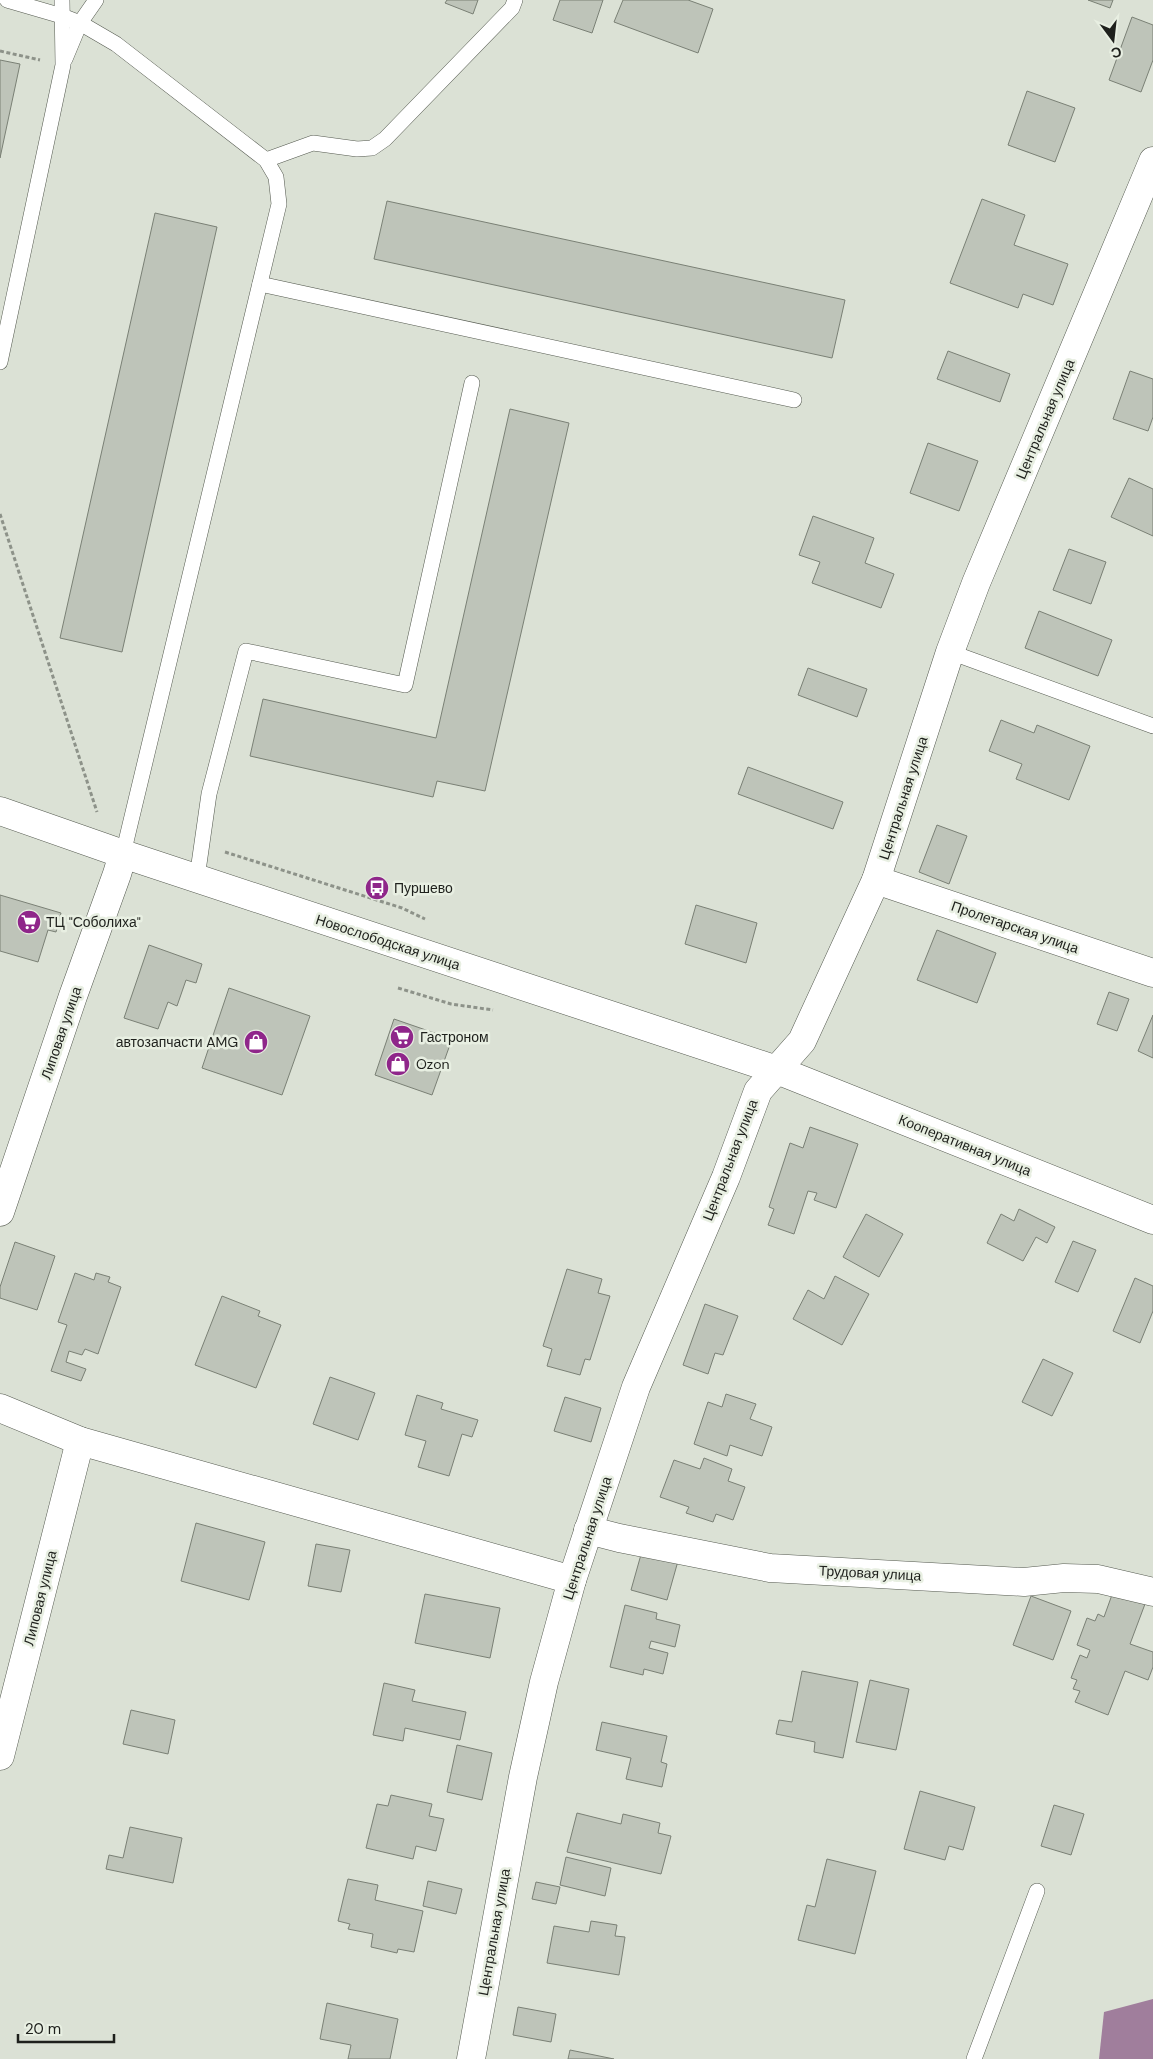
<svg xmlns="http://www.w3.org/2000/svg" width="1153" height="2059" viewBox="0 0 1153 2059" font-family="'DM Sans',sans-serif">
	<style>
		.water { fill: #a07e9c }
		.building { fill: #bec4b9; stroke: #7a8075 }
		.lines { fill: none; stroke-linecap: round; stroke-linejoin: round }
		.service-casing { stroke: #555a50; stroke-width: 16 }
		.minor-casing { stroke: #555a50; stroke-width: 29 }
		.secondary-casing { stroke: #555a50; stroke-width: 29 }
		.path { stroke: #8d9289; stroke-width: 3; stroke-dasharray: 4 2.5; stroke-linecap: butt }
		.service { stroke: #fff; stroke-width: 15 }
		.minor { stroke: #fff; stroke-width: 28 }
		.secondary { stroke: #fff; stroke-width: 28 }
		.labels { text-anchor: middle; stroke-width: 5; stroke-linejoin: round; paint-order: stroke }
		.street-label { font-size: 14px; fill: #1e201c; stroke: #e8efe2 }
		.poi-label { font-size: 14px; fill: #1e201c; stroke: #e8efe2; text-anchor: start }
	</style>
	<rect width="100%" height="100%" fill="#dbe1d5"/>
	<!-- water -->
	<path class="water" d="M1153 1999V2059H1099L1104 2012Z"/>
	<!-- building -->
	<g class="building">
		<path d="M447 0H478L473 14 445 3Z"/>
		<path d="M560 0H603L592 33 553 20Z"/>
		<path d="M623 0H688L713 9 698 53 614 22Z"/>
		<path d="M1088 0H1113L1110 8Z"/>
		<path d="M1132 17 1153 25V60L1141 92 1109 80Z"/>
		<path d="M0 60 20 64 0 158Z"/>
		<path d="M1027 91 1075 108 1055 162 1008 145Z"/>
		<path d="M982 199 1025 215 1014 245 1068 264 1053 305 1023 294 1018 308 950 283Z"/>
		<path d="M387 201 845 300 832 358 374 259Z"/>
		<path d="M155 213 217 227 122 652 60 638Z"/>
		<path d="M948 351 1010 374 1000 402 937 379Z"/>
		<path d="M1130 371 1153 379V417L1148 431 1113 419Z"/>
		<path d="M510 409 569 423 485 791 437 781 433 797 250 756 263 699 436 738Z"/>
		<path d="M928 443 978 461 959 511 910 493Z"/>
		<path d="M1129 478 1153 489V536L1111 517Z"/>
		<path d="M813 516 874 538 865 563 894 574 881 608 812 583 820 562 799 555Z"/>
		<path d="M1069 549 1106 562 1091 604 1053 590Z"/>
		<path d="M1039 611 1112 640 1098 676 1025 648Z"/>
		<path d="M808 668 867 689 857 717 798 695Z"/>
		<path d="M1001 720 1034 733 1037 725 1090 746 1069 800 1016 779 1022 764 989 751Z"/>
		<path d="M748 767 843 802 833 829 738 794Z"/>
		<path d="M937 825 967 836 949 884 919 872Z"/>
		<path d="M0 895 61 913 56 932 48 930 38 962 0 951Z"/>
		<path d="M696 905 757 923 746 963 685 944Z"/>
		<path d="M937 930 996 953 977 1003 917 980Z"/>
		<path d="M149 945 202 964 196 983 186 980 177 1006 168 1002 158 1029 124 1018Z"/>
		<path d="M229 988 310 1016 282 1095 202 1068Z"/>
		<path d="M1109 992 1129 999 1117 1031 1097 1024Z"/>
		<path d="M1153 1015V1058L1138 1051Z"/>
		<path d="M394 1019 452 1039 432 1095 375 1075Z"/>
		<path d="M810 1127 858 1144 836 1208 814 1200 817 1193 808 1191 794 1234 768 1225 774 1209 769 1207 790 1143 803 1148Z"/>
		<path d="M1019 1209 1055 1227 1047 1243 1036 1237 1023 1261 987 1243 1001 1214 1014 1221Z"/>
		<path d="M866 1214 903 1234 879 1277 843 1257Z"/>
		<path d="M1073 1241 1096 1250 1078 1292 1055 1282Z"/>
		<path d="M15 1242 55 1256 37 1310 0 1298V1287Z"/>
		<path d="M567 1269 602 1279 598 1293 610 1296 590 1360 585 1359 580 1375 547 1366 552 1349 543 1346Z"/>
		<path d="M75 1273 94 1280 96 1273 110 1277 108 1282 121 1287 98 1354 85 1349 82 1355 69 1351 66 1362 86 1369 81 1381 51 1371 67 1325 58 1322Z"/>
		<path d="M835 1276 869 1294 842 1345 793 1319 808 1290 824 1299Z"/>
		<path d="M1135 1278 1153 1286V1311L1140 1343 1113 1331Z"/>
		<path d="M222 1296 260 1311 258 1316 281 1325 256 1388 195 1365Z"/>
		<path d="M705 1304 738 1316 723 1355 715 1353 708 1374 683 1365Z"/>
		<path d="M1043 1359 1073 1373 1052 1416 1022 1402Z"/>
		<path d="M330 1377 375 1393 358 1440 313 1424Z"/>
		<path d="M726 1394 756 1404 750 1419 772 1427 762 1456 730 1445 727 1456 694 1444 708 1402 722 1407Z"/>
		<path d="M417 1395 443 1403 441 1409 478 1420 472 1437 462 1434 449 1476 418 1467 426 1441 405 1435Z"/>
		<path d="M565 1397 601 1408 591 1442 554 1431Z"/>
		<path d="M704 1458 732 1469 728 1481 745 1487 733 1520 716 1514 713 1522 686 1513 689 1507 660 1497 674 1460 700 1469Z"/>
		<path d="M196 1523 265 1542 249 1600 181 1581Z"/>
		<path d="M316 1544 350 1550 341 1592 308 1586Z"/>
		<path d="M642 1551 678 1561 667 1600 631 1590Z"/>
		<path d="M1113 1592 1145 1604 1130 1644 1153 1652V1667L1148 1680 1125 1671 1108 1715 1075 1702 1080 1691 1073 1689 1077 1680 1071 1678 1080 1655 1087 1658 1090 1650 1077 1645 1087 1618 1095 1621 1098 1614 1104 1617Z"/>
		<path d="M425 1594 500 1608 490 1658 415 1643Z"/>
		<path d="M1031 1596 1071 1611 1053 1660 1013 1645Z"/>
		<path d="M625 1605 657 1613 656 1619 680 1625 675 1647 651 1641 649 1648 668 1653 663 1674 644 1669 643 1675 610 1667Z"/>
		<path d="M802 1671 858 1682 843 1758 814 1752 815 1742 776 1734 779 1720 792 1722Z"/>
		<path d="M870 1680 909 1689 896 1750 856 1742Z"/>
		<path d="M384 1683 415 1690 412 1701 466 1712 460 1740 405 1728 403 1741 373 1735Z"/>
		<path d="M131 1710 175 1720 168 1754 123 1744Z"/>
		<path d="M602 1722 667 1736 661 1762 667 1764 662 1787 626 1779 631 1758 596 1750Z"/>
		<path d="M457 1745 492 1753 482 1800 447 1792Z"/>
		<path d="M920 1791 975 1807 963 1850 949 1846 945 1860 904 1849Z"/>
		<path d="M391 1795 432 1804 429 1816 444 1819 436 1851 416 1846 413 1859 366 1848 377 1804 388 1806Z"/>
		<path d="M1054 1805 1084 1814 1071 1855 1041 1846Z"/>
		<path d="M577 1813 621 1824 623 1814 660 1823 658 1833 671 1836 661 1874 567 1852Z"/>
		<path d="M130 1827 182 1838 173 1883 106 1869 109 1855 123 1858Z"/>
		<path d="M566 1857 611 1868 605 1896 560 1885Z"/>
		<path d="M827 1859 876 1871 855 1954 798 1940 807 1905 815 1907Z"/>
		<path d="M348 1879 378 1885 375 1900 423 1911 414 1952 398 1949 397 1953 371 1947 373 1934 348 1929 350 1924 338 1921Z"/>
		<path d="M428 1881 462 1889 456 1914 423 1906Z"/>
		<path d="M536 1882 560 1887 556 1904 532 1899Z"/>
		<path d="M591 1921 617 1925 615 1936 625 1937 619 1975 547 1963 554 1926 589 1932Z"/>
		<path d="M327 2003 398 2019 390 2059H348L351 2045 320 2039Z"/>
		<path d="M518 2007 556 2014 551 2042 513 2035Z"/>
		<path d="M570 2050 614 2059H568Z"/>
	</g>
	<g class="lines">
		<!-- service casing -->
		<g class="service-casing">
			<g id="service">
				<path d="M7 0 62 16 80 23 116 44 266 160 276 177 279 204 123 854"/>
				<path d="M65 59 80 23 96 0"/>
				<path d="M266 160 313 143 357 149 372 148 385 139 512 8 515 0"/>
				<path d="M260 284 794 400"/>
				<path d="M0 362 63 65 62 0"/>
				<path d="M950 652 1153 726"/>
				<path d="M197 878 209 794 246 651 405 685 472 383"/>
				<path d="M974 2059 1037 1891"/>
			</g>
		</g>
		<!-- minor casing -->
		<g class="minor-casing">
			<g id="minor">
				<path d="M876 880 1153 973"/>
				<path d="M0 1212 73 996 117 874 123 854"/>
				<path d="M0 1408 80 1441 572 1580"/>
				<path d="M588 1530 619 1538 770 1568 1024 1582 1064 1578 1098 1579 1153 1592"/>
				<path d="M0 1756 80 1441"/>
				<path d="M471 2059 523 1777 544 1682 572 1580 636 1387 726 1177 758 1091 802 1041 876 880 950 652 976 583 1153 161"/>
			</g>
		</g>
		<!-- secondary casing -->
		<g class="secondary-casing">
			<path id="secondary" d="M0 811 123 854 777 1070 1153 1220"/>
		</g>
		<!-- path -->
		<g class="path">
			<path d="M0 51 40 60"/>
			<path d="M0 514 97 812"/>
			<path d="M225 852 402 908 425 919"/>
			<path d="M398 988 451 1004 493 1010"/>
		</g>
		<!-- service -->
		<use href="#service" class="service"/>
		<!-- minor -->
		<use href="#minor" class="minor"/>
		<!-- secondary -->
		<use href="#secondary" class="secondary"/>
	</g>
	<!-- icons -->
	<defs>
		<g id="bus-disc" transform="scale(1.25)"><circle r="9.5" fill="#8f268a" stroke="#e8efe2"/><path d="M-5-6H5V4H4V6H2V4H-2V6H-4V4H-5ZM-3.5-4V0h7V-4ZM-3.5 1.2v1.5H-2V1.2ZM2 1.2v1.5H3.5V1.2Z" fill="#fff"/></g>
		<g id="supermarket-disc" transform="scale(1.25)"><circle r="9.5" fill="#8f268a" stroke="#e8efe2"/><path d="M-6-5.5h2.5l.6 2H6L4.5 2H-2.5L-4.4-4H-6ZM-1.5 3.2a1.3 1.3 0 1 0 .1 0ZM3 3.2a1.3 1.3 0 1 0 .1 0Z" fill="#fff"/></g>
		<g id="shop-disc" transform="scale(1.25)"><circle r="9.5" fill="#8f268a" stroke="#e8efe2"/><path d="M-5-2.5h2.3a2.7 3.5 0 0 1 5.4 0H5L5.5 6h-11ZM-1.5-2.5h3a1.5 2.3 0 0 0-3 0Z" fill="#fff"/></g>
	</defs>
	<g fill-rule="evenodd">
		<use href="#bus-disc" x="377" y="888"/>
		<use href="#supermarket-disc" x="29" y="922"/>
		<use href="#supermarket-disc" x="402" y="1037"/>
		<use href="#shop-disc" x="256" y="1042"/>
		<use href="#shop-disc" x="398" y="1064"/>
	</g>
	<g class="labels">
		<!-- street labels -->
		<g class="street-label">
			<text transform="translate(1045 419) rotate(-67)" y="5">Центральная улица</text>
			<text transform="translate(903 798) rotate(-72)" y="5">Центральная улица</text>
			<text transform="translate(1015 927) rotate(19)" y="5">Пролетарская улица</text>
			<text transform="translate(388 942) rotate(18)" y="5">Новослободская улица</text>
			<text transform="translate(61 1033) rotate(-71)" y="5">Липовая улица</text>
			<text transform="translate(965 1145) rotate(22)" y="5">Кооперативная улица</text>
			<text transform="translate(730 1160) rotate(-69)" y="5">Центральная улица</text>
			<text transform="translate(587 1538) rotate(-72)" y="5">Центральная улица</text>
			<text transform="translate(870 1573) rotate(3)" y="5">Трудовая улица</text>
			<text transform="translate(40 1598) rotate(-76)" y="5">Липовая улица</text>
			<text transform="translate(494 1932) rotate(-80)" y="5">Центральная улица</text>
		</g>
		<!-- poi labels -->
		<g class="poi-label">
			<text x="394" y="893">Пуршево</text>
			<text x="46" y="927">ТЦ "Соболиха"</text>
			<text x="420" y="1042">Гастроном</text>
			<text x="238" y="1047" text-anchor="end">автозапчасти AMG</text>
			<text x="416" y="1069">Ozon</text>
		</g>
	</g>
	<!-- north arrow -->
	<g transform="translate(1113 40) rotate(165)" stroke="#e8efe2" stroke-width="4" paint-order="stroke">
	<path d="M0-4L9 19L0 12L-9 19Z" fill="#1e201c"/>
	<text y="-8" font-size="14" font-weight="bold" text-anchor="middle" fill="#1e201c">С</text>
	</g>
	<!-- scale -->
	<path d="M18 2034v8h96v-8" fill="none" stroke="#1e201c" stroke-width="2.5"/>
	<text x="25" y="2034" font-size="15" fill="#1e201c" stroke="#e8efe2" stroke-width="4" paint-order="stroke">20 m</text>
</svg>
